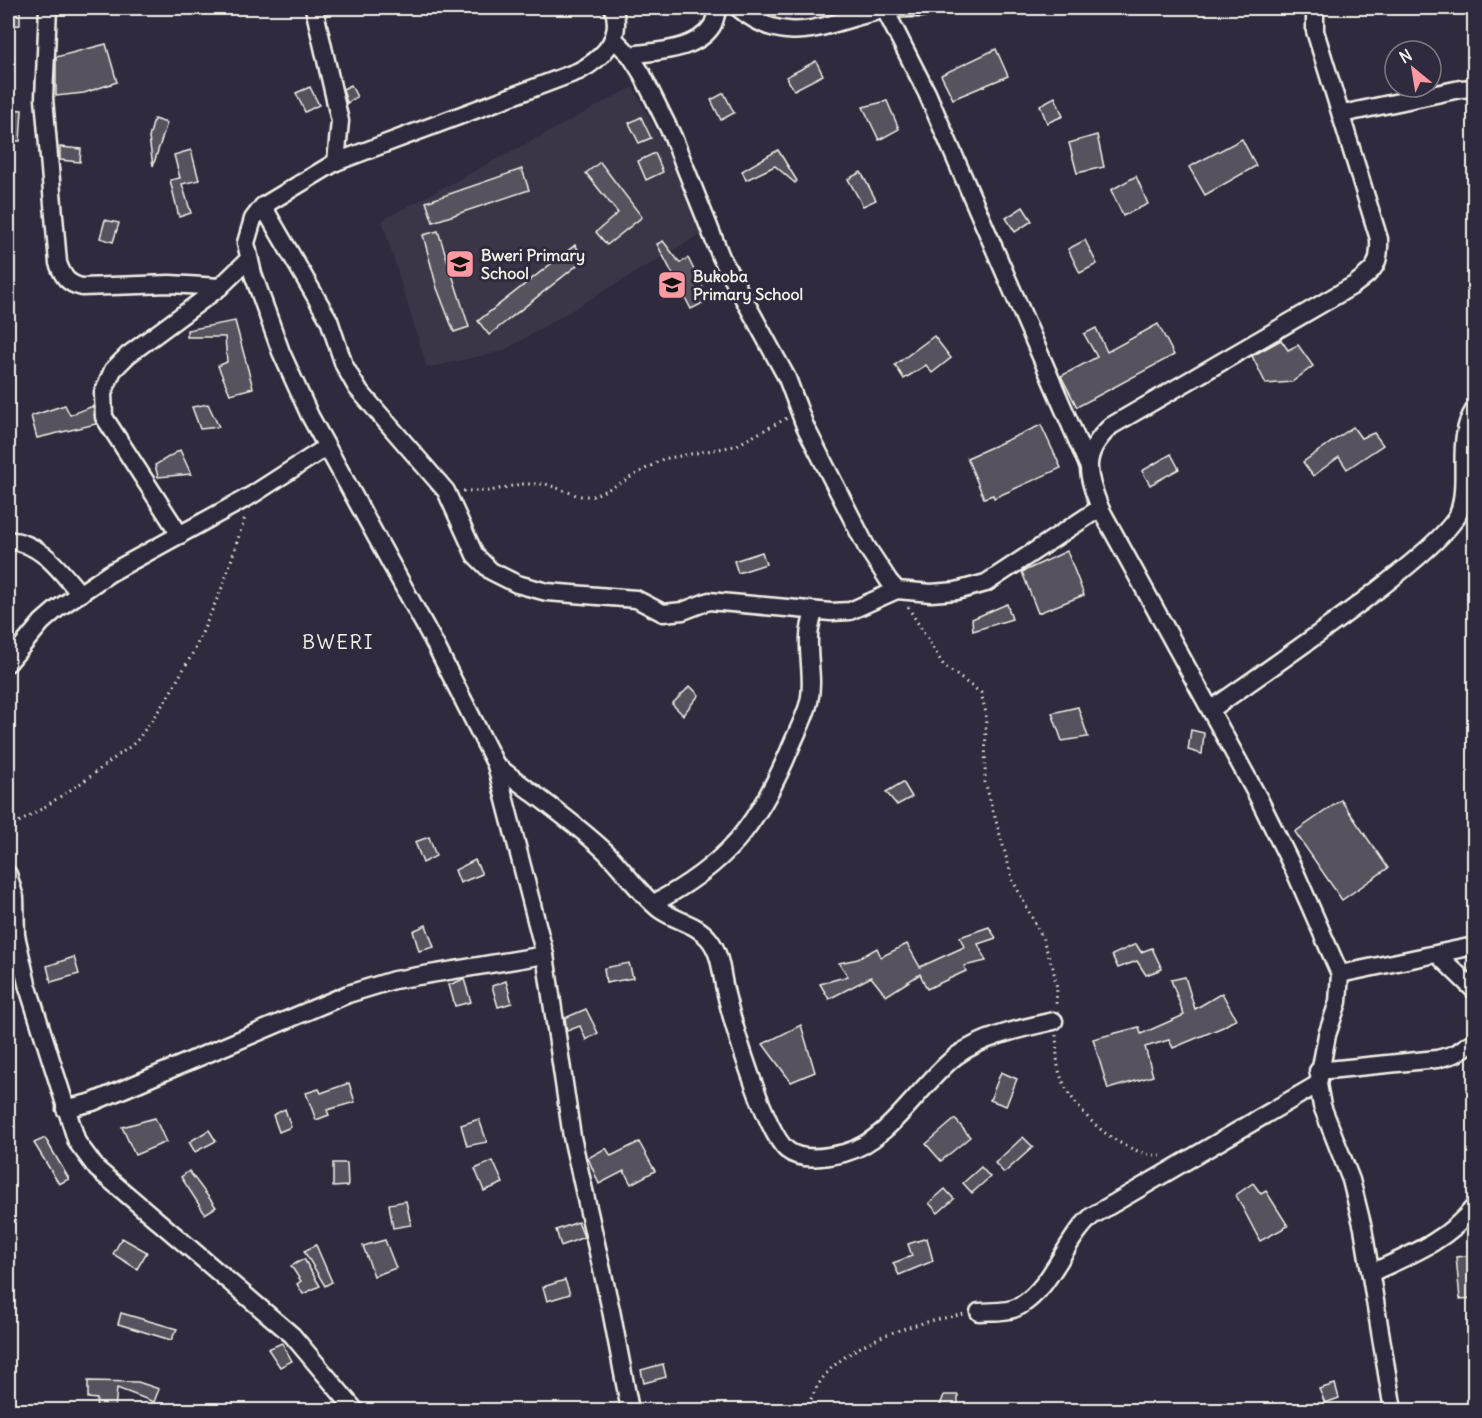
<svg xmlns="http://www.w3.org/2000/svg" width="1482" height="1418" viewBox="0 0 1482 1418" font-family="Delius,sans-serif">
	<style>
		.built { fill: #3b3647 }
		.building { fill: #56525f; stroke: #f4f1e8; stroke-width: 1.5 }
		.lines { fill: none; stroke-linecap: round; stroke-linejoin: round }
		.minor-casing { stroke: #f4f1e8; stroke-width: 21 }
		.path { stroke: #f4f1e8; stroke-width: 3; stroke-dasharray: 1.5 4.5; stroke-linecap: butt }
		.minor { stroke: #2f2a3d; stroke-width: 16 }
		.labels { text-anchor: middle; stroke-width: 6; stroke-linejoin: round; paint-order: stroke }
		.poi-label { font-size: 16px; font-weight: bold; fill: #f4f1e8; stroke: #2f2a3d; text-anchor: start }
		.quarter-label { font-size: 20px; letter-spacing: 1.5px; fill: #f4f1e8; stroke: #2f2a3d }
	</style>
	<rect width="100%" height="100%" fill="#2f2a3d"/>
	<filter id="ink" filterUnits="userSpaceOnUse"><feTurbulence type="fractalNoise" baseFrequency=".0167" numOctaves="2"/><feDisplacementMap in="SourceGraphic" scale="12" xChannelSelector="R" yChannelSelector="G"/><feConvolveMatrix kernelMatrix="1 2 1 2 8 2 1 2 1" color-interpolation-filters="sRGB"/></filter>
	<g filter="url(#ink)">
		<!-- built -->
		<path class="built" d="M633 87 709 229 503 351 427 368 382 220Z"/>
		<!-- building -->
		<g class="building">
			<path d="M8 8H20V25L8 26Z"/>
			<path d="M106 44 117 82 84 93 56 96V57Z"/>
			<path d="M996 49 1008 76 953 99 941 75Z"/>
			<path d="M816 61 823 75 794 90 786 77Z"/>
			<path d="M351 85 357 97 347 103 343 89Z"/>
			<path d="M310 87 319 105 305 112 296 93Z"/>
			<path d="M724 93 734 113 721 120 711 100Z"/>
			<path d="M1055 97 1063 116 1047 123 1040 105Z"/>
			<path d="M887 101 899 129 879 140 863 107Z"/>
			<path d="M8 109 22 110 20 141H8Z"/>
			<path d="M641 117 651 138 639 143 629 123Z"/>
			<path d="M154 119 167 123 153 166 149 138Z"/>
			<path d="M1097 135 1104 167 1077 173 1069 143Z"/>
			<path d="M1242 139 1256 166 1205 195 1189 167Z"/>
			<path d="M60 147 81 149 80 162 60 160Z"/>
			<path d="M191 150 199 180 182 184 191 213 179 217 170 180 180 178 174 155Z"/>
			<path d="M778 150 797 181 795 183 775 166 746 180 742 171Z"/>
			<path d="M655 153 663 172 646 180 638 161Z"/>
			<path d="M600 162 642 217 607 245 596 232 618 213 586 173Z"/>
			<path d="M522 169 529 190 433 222 426 202Z"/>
			<path d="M861 172 876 200 863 206 848 179Z"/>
			<path d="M1136 176 1148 204 1123 216 1111 190Z"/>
			<path d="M1023 207 1032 221 1015 232 1006 218Z"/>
			<path d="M105 220 119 223 113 242 100 238Z"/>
			<path d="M438 231 469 327 454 332 437 288 423 235Z"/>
			<path d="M1085 240 1097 264 1080 273 1068 249Z"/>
			<path d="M663 241 680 263 688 258 709 300 691 309 657 244Z"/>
			<path d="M575 245 585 259 489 335 478 321Z"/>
			<path d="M235 321 253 388 230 394 218 366 227 362 225 337H187V330Z"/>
			<path d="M1158 324 1174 355 1077 407 1061 376 1097 357 1084 334 1096 328 1107 352Z"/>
			<path d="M934 336 951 358 932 373 926 365 904 379 895 365Z"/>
			<path d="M1281 340 1288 350 1298 345 1313 366 1292 382 1266 384 1252 356Z"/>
			<path d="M208 404 219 427 200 429 192 407Z"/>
			<path d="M65 405 70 415 93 406 96 424 37 438 31 416Z"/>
			<path d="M1041 425 1061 468 994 498 993 495 984 498 967 458Z"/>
			<path d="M1353 427 1361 438 1374 433 1383 445 1347 469 1339 457 1313 476 1303 462Z"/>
			<path d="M180 450 191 474 158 477 155 465Z"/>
			<path d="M1171 454 1179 469 1150 485 1142 471Z"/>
			<path d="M1067 551 1084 595 1038 613 1022 572Z"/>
			<path d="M762 552 766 564 738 573 734 561Z"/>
			<path d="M1007 604 1012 619 973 631 972 619Z"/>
			<path d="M690 686 699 695 683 715 672 704Z"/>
			<path d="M1078 707 1088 737 1062 741 1052 713Z"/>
			<path d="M1191 730 1204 733 1202 754 1188 750Z"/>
			<path d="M903 782 912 797 897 805 886 792Z"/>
			<path d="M1341 800 1388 868 1342 900 1295 832Z"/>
			<path d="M429 837 436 856 423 863 415 842Z"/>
			<path d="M475 860 482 874 460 883 455 870Z"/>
			<path d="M426 925 434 947 419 951 413 931Z"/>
			<path d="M989 927 996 938 978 944 986 961 964 966 966 971 927 989 920 974 886 996 871 977 829 999 820 984 848 976 839 963 858 959 877 948 881 957 907 944 920 967 964 947 960 937Z"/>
			<path d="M1136 944 1141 952 1152 948 1162 969 1146 975 1137 961 1118 968 1112 955Z"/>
			<path d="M74 957 79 974 51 982 47 966Z"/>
			<path d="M629 963 633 978 606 983 604 968Z"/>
			<path d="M1185 977 1195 1009 1222 993 1236 1019 1223 1027 1173 1048 1169 1040 1145 1047 1153 1076 1108 1089 1093 1039 1139 1027 1141 1034 1184 1015 1171 980Z"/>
			<path d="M464 979 471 1002 455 1006 449 985Z"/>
			<path d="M506 981 512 1003 498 1007 492 986Z"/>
			<path d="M586 1009 598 1033 586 1040 580 1026 567 1031 565 1018Z"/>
			<path d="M801 1025 815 1072 791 1082 763 1044Z"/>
			<path d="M1001 1072 1017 1079 1006 1106 990 1100Z"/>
			<path d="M349 1083 355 1102 327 1110 329 1115 316 1120 306 1093 319 1089 321 1093Z"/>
			<path d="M285 1109 291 1127 279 1132 273 1115Z"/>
			<path d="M155 1118 166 1142 135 1155 122 1127Z"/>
			<path d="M479 1119 487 1142 467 1146 461 1125Z"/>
			<path d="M955 1119 970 1137 941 1161 926 1144Z"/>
			<path d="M209 1130 216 1141 195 1152 189 1142Z"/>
			<path d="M1023 1137 1033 1147 1004 1173 995 1163Z"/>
			<path d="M45 1138 69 1179 59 1184 34 1143Z"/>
			<path d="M639 1142 655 1171 631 1184 624 1171 599 1184 588 1158 606 1148 611 1156Z"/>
			<path d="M493 1161 503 1183 484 1191 475 1169Z"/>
			<path d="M333 1163H347L348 1186 333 1187Z"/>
			<path d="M981 1167 990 1177 972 1193 963 1183Z"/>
			<path d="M189 1171 216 1207 205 1214 181 1177Z"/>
			<path d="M1253 1183 1261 1194 1266 1191 1288 1226 1260 1241 1236 1195Z"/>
			<path d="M945 1189 954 1199 938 1213 929 1203Z"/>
			<path d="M406 1201 411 1225 393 1228 389 1204Z"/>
			<path d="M578 1222 584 1237 561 1246 556 1230Z"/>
			<path d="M122 1238 147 1252 137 1269 113 1254Z"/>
			<path d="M927 1238 933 1261 899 1275 893 1263 912 1256 908 1244Z"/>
			<path d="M385 1240 396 1268 374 1276 363 1246Z"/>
			<path d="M316 1245 332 1282 325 1286 304 1251Z"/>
			<path d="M1474 1255V1298L1460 1299 1456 1257Z"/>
			<path d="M304 1259 320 1286 303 1294 297 1284 301 1281 291 1266Z"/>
			<path d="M565 1280 570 1294 547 1301 543 1287Z"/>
			<path d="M121 1313 177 1329 171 1340 118 1324Z"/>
			<path d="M282 1343 292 1361 280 1367 268 1349Z"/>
			<path d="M663 1364 666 1377 644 1383 641 1370Z"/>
			<path d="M88 1381 138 1382 159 1389 154 1402 117 1388 115 1410H96L97 1399 88 1398Z"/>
			<path d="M1335 1384 1339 1398 1325 1403 1319 1389Z"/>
			<path d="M944 1395H958V1408H939Z"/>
		</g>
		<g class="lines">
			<!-- minor casing -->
			<g class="minor-casing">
				<g id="minor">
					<path d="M48 8 44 98 58 263C63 277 68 284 82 287L170 284 220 287"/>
					<path d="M314 8 340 121 336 162"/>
					<path d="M613 8C624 37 603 58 579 71L336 162 263 206 253 219 246 243 253 274 281 352 310 416 436 646 496 765 545 955 572 1137 611 1310 630 1410"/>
					<path d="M738 8C789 51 828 21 884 10 896 7 909 8 921 8"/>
					<path d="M884 8 927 93 1087 463"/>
					<path d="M1315 8V31L1379 239C1380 266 1375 269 1354 285L1111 426C1081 454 1086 472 1100 508L1258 797 1296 874 1340 974 1338 1002 1327 1035 1318 1084 1322 1106 1351 1180 1363 1228 1393 1410"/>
					<path d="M614 39 630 55 642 74 673 137 721 257 787 378 805 426 866 546 889 581 897 590 931 593 956 591 986 583 1100 508"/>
					<path d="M630 55C656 51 696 51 712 26 715 21 716 13 718 8"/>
					<path d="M1342 114 1460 89 1474 88"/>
					<path d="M263 206 329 320 344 365 357 388 446 491 475 555 491 571 517 584 547 592 636 599 663 613 683 611 709 601 831 612 850 611 897 590"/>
					<path d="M180 535 104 417 103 393 113 370 128 355 220 287 249 259"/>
					<path d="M8 540C41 543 59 569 80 594"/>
					<path d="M8 663 42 622 57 609 110 573 252 495 325 448"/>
					<path d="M1212 709C1255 678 1445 551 1459 512 1470 479 1455 440 1474 410"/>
					<path d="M496 765C533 794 572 820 606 852 624 870 639 893 659 909 675 921 696 923 709 939 721 954 721 972 725 990 732 1021 765 1132 787 1150 802 1162 827 1157 844 1153 890 1141 920 1084 956 1056 983 1036 1023 1028 1054 1021"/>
					<path d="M8 874 15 898 16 935 27 984 77 1142 97 1169 292 1335 355 1410"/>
					<path d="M654 903C726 865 758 825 790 749 796 734 805 718 809 702 814 680 808 661 809 638 809 629 812 620 814 611"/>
					<path d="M1437 954 1474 990"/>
					<path d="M1340 974 1474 946"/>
					<path d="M1318 1071 1437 1059 1455 1054 1474 1041"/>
					<path d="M65 1109 93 1102 348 994 394 980 545 955"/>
					<path d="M1371 1273C1410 1255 1447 1241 1474 1207"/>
					<path d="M979 1312C992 1311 1008 1313 1020 1306 1053 1286 1064 1241 1092 1216L1318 1084"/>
				</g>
			</g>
			<!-- path -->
			<g class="path">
				<path d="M463 491H490L521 484H546L579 496H593L615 486 663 459 735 446 787 418"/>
				<path d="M908 607 944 666 981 693 986 713 985 782 1013 881 1042 937 1053 968 1057 988 1056 1005"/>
				<path d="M8 827 29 817 84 781 136 742 166 700 195 649 224 583 245 517"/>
				<path d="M1056 1035C1057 1048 1056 1065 1061 1077 1076 1115 1120 1154 1162 1156"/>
				<path d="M806 1410C813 1394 821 1376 836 1364 871 1334 921 1322 965 1314"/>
			</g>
			<!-- minor -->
			<use href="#minor" class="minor"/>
		</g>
	</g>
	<!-- icons -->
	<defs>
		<g id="school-square" transform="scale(1.5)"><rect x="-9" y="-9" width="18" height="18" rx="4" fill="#ff9aa2" stroke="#2f2a3d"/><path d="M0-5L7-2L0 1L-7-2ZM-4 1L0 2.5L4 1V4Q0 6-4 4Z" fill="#111"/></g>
	</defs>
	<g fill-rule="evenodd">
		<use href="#school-square" x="460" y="264"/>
		<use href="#school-square" x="672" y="285"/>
	</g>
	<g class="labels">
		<!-- poi labels -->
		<g class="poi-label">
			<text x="481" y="261">Bweri Primary<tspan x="481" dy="18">School</tspan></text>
			<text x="693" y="282">Bukoba<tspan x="693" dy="18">Primary School</tspan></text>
		</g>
		<!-- quarter labels -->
		<g class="quarter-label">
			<text x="338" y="649">BWERI</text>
		</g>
	</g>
	<!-- margin -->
	<rect width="1482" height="1418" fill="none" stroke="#2f2a3d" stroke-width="30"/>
	<rect x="15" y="15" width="1452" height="1388" fill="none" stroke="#f4f1e8" stroke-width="2" filter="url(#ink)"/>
	<!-- north arrow -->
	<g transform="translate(1413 69) rotate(330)"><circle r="28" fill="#2f2a3d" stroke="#7e7a81" stroke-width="1.5"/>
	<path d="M0-4.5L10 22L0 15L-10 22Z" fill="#ff9aa2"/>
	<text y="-9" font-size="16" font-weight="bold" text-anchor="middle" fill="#f4f1e8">N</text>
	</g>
</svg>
